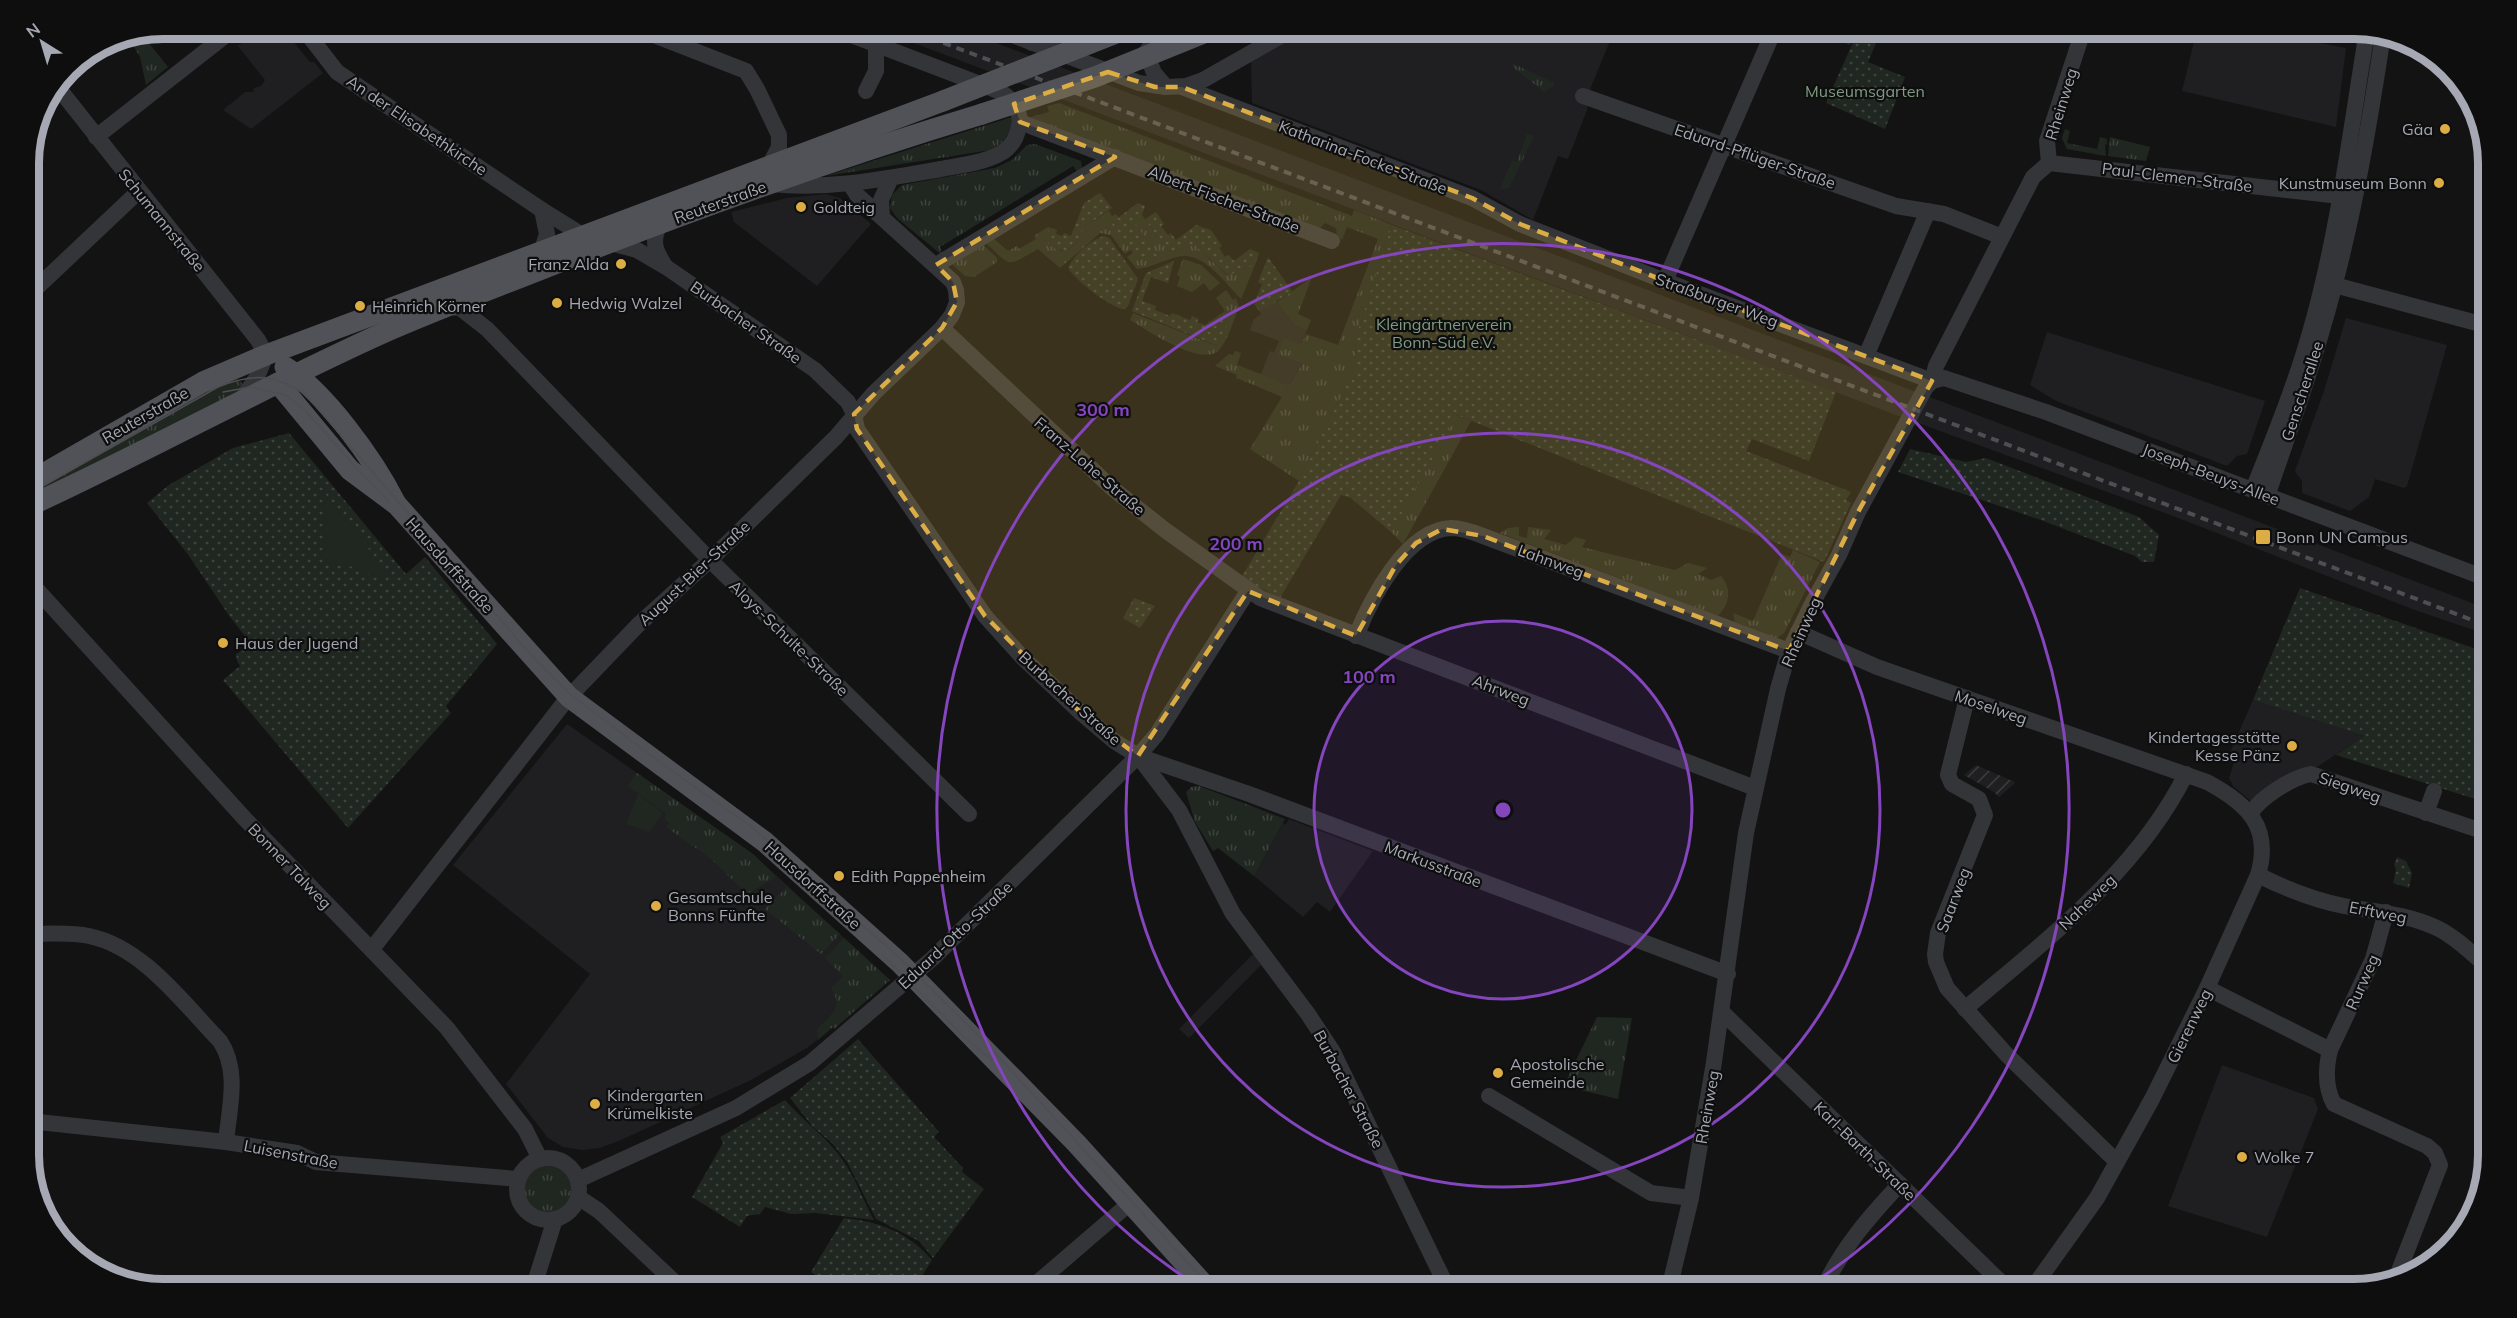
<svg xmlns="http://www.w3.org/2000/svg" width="2517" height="1318" viewBox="0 0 2517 1318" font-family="Mulish,sans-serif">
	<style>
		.built { fill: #1f1f21 }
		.industrial { fill: url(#industrial-furrows) }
		.grass { fill: url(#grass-tufts) }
		.park { fill: url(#park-dots) }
		.pitch { fill: #202620 }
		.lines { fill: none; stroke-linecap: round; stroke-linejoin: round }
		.minor { stroke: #343539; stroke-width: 16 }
		.major { stroke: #515257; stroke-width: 21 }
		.tram { stroke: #4d4f53; stroke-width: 1.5 }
		.rail { stroke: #4d4f53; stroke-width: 4; stroke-dasharray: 8 6; stroke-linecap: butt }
		.major-bridge { stroke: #515257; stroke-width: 21 }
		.marked { fill: #dbad44; fill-opacity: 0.2; stroke: #dbad44; stroke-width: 4.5; stroke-dasharray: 12 8; stroke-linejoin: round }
		.ring { fill: none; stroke: #8445bd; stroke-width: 3 }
		.poi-dot { fill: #dbad44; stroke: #0e0e0f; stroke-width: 2 }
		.labels { text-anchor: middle; stroke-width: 4.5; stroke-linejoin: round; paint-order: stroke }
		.park-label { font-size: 16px; fill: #7f9c82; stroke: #0e0e0f }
		.street-label { font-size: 16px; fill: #a6a9b3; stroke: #0e0e0f }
		.poi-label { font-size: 16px; fill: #a6a9b3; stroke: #0e0e0f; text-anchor: start }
		.rim { fill: none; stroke: #a6a9b3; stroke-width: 8 }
		.centre { fill: #8445bd; stroke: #0e0e0f; stroke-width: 3 }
		.ring-label { font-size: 18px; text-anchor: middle; font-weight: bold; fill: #8445bd; stroke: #0e0e0f; stroke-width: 4.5; stroke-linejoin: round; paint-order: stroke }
	</style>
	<defs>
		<pattern id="industrial-furrows" width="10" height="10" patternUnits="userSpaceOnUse" patternTransform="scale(1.5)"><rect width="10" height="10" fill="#1f1f21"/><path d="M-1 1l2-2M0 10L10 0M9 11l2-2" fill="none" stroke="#3d3d3f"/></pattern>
		<pattern id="grass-tufts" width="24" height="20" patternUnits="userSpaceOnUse" patternTransform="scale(1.5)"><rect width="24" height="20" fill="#202620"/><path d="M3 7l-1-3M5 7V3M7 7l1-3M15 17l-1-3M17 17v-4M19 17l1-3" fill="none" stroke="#3d433e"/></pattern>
		<pattern id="park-dots" width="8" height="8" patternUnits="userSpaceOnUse" patternTransform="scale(1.5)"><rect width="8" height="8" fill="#202620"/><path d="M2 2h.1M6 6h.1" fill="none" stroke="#3d433e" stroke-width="1.8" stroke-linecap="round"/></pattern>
	</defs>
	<rect width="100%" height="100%" fill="#131314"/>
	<!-- built -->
	<g class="built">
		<path d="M259 29H283L310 62H314L323 73 251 129 223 110 245 92H253L254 88 261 86 265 80 238 46Z"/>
		<path d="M877 29H959L1108 85 2488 609V635L2412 609 2173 516 1896 415Z"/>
		<path d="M1309 29H1615L1591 87 1587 110 1568 159 1558 156 1533 220 1481 190 1252 103 1251 62Z"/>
		<path d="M2197 29H2292L2290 37 2346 48 2336 127 2182 91Z"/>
		<path d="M826 194 840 198 871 224 817 286 734 222 731 212 787 198Z"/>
		<path d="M1276 301 1294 325 1307 330 1301 345 1310 351 1282 397 1254 385 1258 373 1261 374 1270 351 1274 352 1279 341 1250 330 1254 319 1261 314 1260 312Z"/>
		<path d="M2346 318 2447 345 2407 486 2404 488 2375 479 2369 497 2350 511 2302 493V481L2295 471 2324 391Z"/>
		<path d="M2047 332 2265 401 2247 454 2237 456 2227 466 2056 401 2030 385Z"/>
		<path d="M2253 700 2364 736 2314 769 2252 802 2233 786 2229 778 2234 762 2227 759Z"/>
		<path d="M567 724 753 854 890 980 834 1029 833 1027 807 1048 751 1080 621 1140 600 1148 582 1150 563 1147 548 1138 506 1084 590 974 453 865Z"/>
		<path d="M1289 819 1373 851 1330 912 1317 902 1303 917 1254 876 1283 823 1286 824Z"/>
		<path d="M1254 953 1261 965 1189 1038 1179 1029Z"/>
		<path d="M2222 1065 2314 1098 2318 1109 2267 1237 2168 1206Z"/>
	</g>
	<!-- industrial -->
	<path class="industrial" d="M1976 765 2015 782 2014 784 1999 797 1994 792 1964 775Z"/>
	<!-- grass -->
	<g class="grass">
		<path d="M141 33 168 67 146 85 140 57 131 42Z"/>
		<path d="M1512 63 1554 83V86L1544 92 1513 67Z"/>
		<path d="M1059 103 1352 216 1354 210 1392 225 1355 340 1356 367 1299 481 1250 449 1303 363 1278 354 1284 338 1301 345 1306 334 1338 345 1378 239 1347 227 1342 240 1337 235 1336 228 1325 223 1319 229 1032 121 1031 117 1049 112 1047 106Z"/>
		<path d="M1012 117C1012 132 1004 143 991 150L825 176Z"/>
		<path d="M2065 129 2070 131 2067 143 2097 149 2100 137 2107 139V144L2105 145 2106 156 2067 149 2062 138Z"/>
		<path d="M1527 134 1534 136 1509 188 1500 189 1512 161 1517 162Z"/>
		<path d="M2110 137 2150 147 2146 161 2108 156Z"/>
		<path d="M1035 144 1081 161 1082 168 1078 173 1073 166 940 247 943 256 897 218 890 208 892 195 902 185 995 168 1012 160 1027 145Z"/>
		<path d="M1109 211 1112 216 1116 214 1119 218 1111 223 1118 232 1142 215 1167 250 1173 251 1195 245 1227 275 1255 265 1241 299C1225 283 1203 250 1177 257 1164 260 1150 268 1137 269L1127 257 1148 242 1139 229 1132 249 1125 254 1111 235 1100 233 1060 268 1038 249C1005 268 1012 267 985 242L993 238 1008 251 1017 246 1019 249 1036 239 1034 236 1048 227V244L1061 251 1068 250 1078 241 1084 227Z"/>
		<path d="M982 244 997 258V262L974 277 965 276 951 263Z"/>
		<path d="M1183 259 1201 265 1220 283 1210 291 1204 283 1192 292 1177 286 1180 277 1177 275Z"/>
		<path d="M1312 277 1298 314 1311 320 1307 330 1294 325 1277 302Z"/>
		<path d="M1226 290 1233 300 1236 298 1239 307C1233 320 1229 339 1219 350 1202 368 1147 330 1130 320L1133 313 1217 346 1230 318 1216 298Z"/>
		<path d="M1235 351 1241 353 1237 365 1258 373 1254 385 1236 378 1237 375 1215 366 1229 354 1233 355Z"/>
		<path d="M234 376 242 383 240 391 29 502V488Z"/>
		<path d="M1456 415 1471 421 1403 544 1391 532Z"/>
		<path d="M1519 527V536L1527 538 1528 527 1551 530 1544 539 1566 545 1575 537 1586 540 1582 547 1675 570 1688 563 1707 568 1698 574 1711 580 1721 576C1732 589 1730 603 1718 616L1500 533 1508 528Z"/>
		<path d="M1793 550 1820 562 1784 633 1777 638 1735 622 1733 613 1753 621 1782 554 1790 557Z"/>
		<path d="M637 773 753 854 776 877 747 894 710 858 666 827 669 823 665 820V813L628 786Z"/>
		<path d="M1199 786 1285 819 1254 876 1218 848 1213 851 1195 822 1186 792 1191 787Z"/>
		<path d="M787 887 840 934 821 954 765 909Z"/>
		<path d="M844 938 890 980 834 1029 833 1027 818 1040 817 1030C829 1015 845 1009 831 988L843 976 825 958Z"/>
		<path d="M1597 1017 1632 1018 1618 1099 1572 1088 1565 1083Z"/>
		<circle cx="548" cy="1190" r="24"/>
	</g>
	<!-- park -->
	<g class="park">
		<path d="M1819 29V28L1856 29 1850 45 1818 31Z"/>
		<path d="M1859 29H1882L1868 62 1905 77 1885 129 1826 103Z"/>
		<path d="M1100 193 1112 208 1084 227 1078 241 1066 251 1055 249 1048 244V227L1057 230 1056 234 1062 236 1064 233 1071 236 1084 203Z"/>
		<path d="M1138 203 1145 206 1142 215 1134 222 1158 256 1144 260H1138L1111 223Z"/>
		<path d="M1156 212 1164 224 1161 226 1168 235 1171 233 1176 240 1196 225 1211 230 1222 246 1219 248 1225 257 1229 255 1234 261 1250 249 1259 253 1255 265 1228 275 1195 245 1173 251 1167 250 1145 219Z"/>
		<path d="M1392 225 1836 392 1809 461 1752 439 1746 451 1851 492 1846 500 1851 503 1824 562 1457 415 1391 532 1351 498 1341 495 1280 598 1241 578 1299 481 1356 367 1355 340Z"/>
		<path d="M1105 236 1110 239 1138 279 1128 306 1124 309C1112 309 1074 279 1068 268 1073 256 1092 238 1105 236Z"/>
		<path d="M1268 257 1292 291 1260 312 1254 304 1262 284 1258 282Z"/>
		<path d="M1174 261 1168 283 1151 277 1142 301 1156 306 1155 310 1170 316 1172 313 1190 320 1192 316 1199 319 1197 322 1205 325 1225 311 1230 318 1218 346 1132 311 1146 273Z"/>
		<path d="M289 433 406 574 425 557 497 644 446 706 451 713 348 828 223 680 240 666 237 661 236 654 252 645 230 617 187 553 147 503 169 485 233 448Z"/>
		<path d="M1910 449 1966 462 1986 458 2139 517 2159 535 2154 562H2142L2135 556 2038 519 1898 472Z"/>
		<path d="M2300 588 2488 653V803L2336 755 2364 736 2253 700Z"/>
		<path d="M1134 598 1155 606 1140 628 1123 618Z"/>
		<path d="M2397 857 2406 861 2412 873 2409 888 2393 883 2396 870 2394 864Z"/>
		<path d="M858 1039 939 1132 934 1137 963 1168 962 1172 984 1189 933 1258 919 1241 876 1219 847 1162 832 1143 813 1127 790 1098Z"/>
		<path d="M785 1100C804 1122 831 1140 846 1165 857 1182 864 1202 874 1220L816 1213 791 1214 765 1207 760 1214 747 1216 740 1227 692 1197 723 1143 720 1137Z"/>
		<path d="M844 1218C880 1222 908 1232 932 1260L914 1289H815L821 1279 811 1272Z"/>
	</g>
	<!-- pitch -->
	<g class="pitch">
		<path d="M1258 373 1289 386 1282 397 1254 385Z"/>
		<path d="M322 490 346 518 388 575 384 580 345 564 330 565 321 558 325 539 324 503 319 494Z"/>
		<path d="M638 794 663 813 649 832 626 824Z"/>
	</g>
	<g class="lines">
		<!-- minor -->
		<g class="minor">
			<path d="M303 28 337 72 542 210 584 236 637 250 666 267 815 370 848 402 854 414 857 429 985 616 1022 657 1081 713 1114 741 1138 756 1179 810 1233 914 1308 1014 1333 1052 1448 1289"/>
			<path d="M636 28 746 71 757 89 779 135V147L769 166"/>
			<path d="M994 28 1139 83 1166 87 1186 86 1203 80 1295 28"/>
			<path d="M1032 43 1086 28"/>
			<path d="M1146 52 1154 73 1166 87"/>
			<path d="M1142 61C1152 39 1158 37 1179 28"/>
			<path d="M56 85 258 340 266 355 257 377 241 400"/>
			<path d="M1182 87 1472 198 1520 224 1665 281 1932 381"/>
			<path d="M866 91 876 71V45"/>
			<path d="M1583 96 1896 206 1944 214 2002 237"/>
			<path d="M1020 122 1332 241"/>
			<path d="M96 137 235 28"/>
			<path d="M2049 163 2349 197"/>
			<path d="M2049 163 2047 141 2084 28"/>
			<path d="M771 184C829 190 884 179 941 169 961 165 985 163 1003 152 1012 146 1017 137 1019 126 1022 111 1012 99 1001 92L833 28"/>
			<path d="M882 217 881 200 891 178"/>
			<path d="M660 224C651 242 655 250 665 266"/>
			<path d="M541 253 547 234 542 210"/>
			<path d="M936 265 1115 157"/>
			<path d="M1665 281 1775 28"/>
			<path d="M2327 283 2488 326"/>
			<path d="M29 295 139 191"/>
			<path d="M445 307 460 308 487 329 710 560 969 814"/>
			<path d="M942 328 1112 488 1165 530 1260 598 1755 788"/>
			<path d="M1866 356 1928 211"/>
			<path d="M1932 381 1944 378 2046 412 2488 579"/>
			<path d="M2253 490C2273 439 2294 388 2309 336 2338 237 2350 133 2367 31"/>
			<path d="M2267 496C2291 427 2316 357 2334 287 2356 204 2370 120 2383 35"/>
			<path d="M29 581 245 819 447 1028 525 1129 540 1159"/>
			<path d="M1798 632 1877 667 2207 782C2248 804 2272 827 2258 875L2207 988 2152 1099 2097 1198 2032 1289"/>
			<path d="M1356 636C1371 599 1406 530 1451 528 1462 528 1473 532 1483 536L1789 651"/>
			<path d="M1967 698 1948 775 1952 784 1979 799 1985 815 1938 933 1935 954 1936 962 1947 988 2007 1055 2117 1162"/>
			<path d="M1138 756 1249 794 1728 974"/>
			<path d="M2426 813 2434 791"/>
			<path d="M2250 814C2261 797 2291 778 2311 774L2488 833"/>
			<path d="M2258 875C2286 889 2314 900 2344 906 2376 912 2407 914 2437 928 2456 937 2472 954 2488 967"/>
			<path d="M29 934C48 934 70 932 89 936 143 947 183 1003 220 1041 240 1071 229 1109 226 1142"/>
			<path d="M372 949 567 699 638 625 710 560 836 437 873 394 942 328 952 315 957 302 956 290 953 282 857 195 850 184"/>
			<path d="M2207 988 2330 1050C2326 1067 2325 1088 2334 1104L2427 1146 2435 1153 2440 1165 2397 1276"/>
			<path d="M1965 1009C2046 940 2137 872 2186 774"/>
			<path d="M1722 1012 2008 1289"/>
			<path d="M2330 1050 2373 959 2386 912"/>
			<path d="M1489 1096 1651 1193 1691 1198"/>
			<path d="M29 1121 226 1142 297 1153 316 1162 518 1179"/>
			<circle cx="548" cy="1189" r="31"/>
			<path d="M578 1180 736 1108 810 1063 933 958 1138 756 1157 734 1248 591"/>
			<path d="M578 1197 599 1211 682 1289"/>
			<path d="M533 1289 555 1219"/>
			<path d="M1030 1289 1130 1203"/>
			<path d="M1669 1289 1691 1198 1714 1062 1746 833 1778 689 1789 651 1813 602 1839 555 1858 512 1926 387 1932 381 1936 366 2033 177 2049 163"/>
			<path d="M1823 1289C1842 1248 1869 1217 1900 1184"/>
		</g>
		<!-- major -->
		<g class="major">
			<path d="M285 367C325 392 374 460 395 502"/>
			<path d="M278 383 350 470 397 505 569 697 765 842 900 963 1077 1144 1208 1289"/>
			<path d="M29 482 203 382 266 355 943 101"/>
			<path d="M29 506C148 451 263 387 383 333 435 310 489 290 542 269 686 212 833 159 982 114"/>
		</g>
		<!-- tram -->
		<g class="tram">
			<path d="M223 392 251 387 286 395 306 411 358 470 389 502"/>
			<path d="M29 494 218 387C252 373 274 374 305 394L532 656 571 695 661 763 753 828 903 961 984 1041 1212 1289"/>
			<path d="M882 954 964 1037 992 1060"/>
		</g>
		<!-- rail -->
		<path class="rail" d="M904 28 2488 626"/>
		<!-- major-bridge -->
		<g class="major-bridge">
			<path d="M943 101 1129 28"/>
			<path d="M982 114 1095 77 1216 28"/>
		</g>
	</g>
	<!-- marked area -->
	<path class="marked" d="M1108 72 1155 87H1182L1472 198 1520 224 1665 281 1932 381 1858 512 1789 651 1483 536 1442 529 1416 543 1396 565 1356 636 1248 591 1138 756 1081 713 985 616 857 429 854 414 942 328 957 302 953 282 936 265 1115 157 1020 122 1014 104Z"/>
	<!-- distance rings -->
	<circle cx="1503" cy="810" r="189" fill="#8445bd" fill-opacity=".12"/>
	<g class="ring">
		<circle cx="1503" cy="810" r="189"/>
		<circle cx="1503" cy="810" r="377"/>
		<path d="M1199 1287A566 566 0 1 1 1807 1287"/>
	</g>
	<!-- markers -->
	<g class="poi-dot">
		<circle cx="2445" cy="129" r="6"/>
		<circle cx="2439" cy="183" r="6"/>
		<circle cx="801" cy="207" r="6"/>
		<circle cx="621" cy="264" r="6"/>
		<circle cx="557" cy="303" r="6"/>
		<circle cx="360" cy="306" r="6"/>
		<rect x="2255" y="529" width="16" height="16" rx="3"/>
		<circle cx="223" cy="643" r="6"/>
		<circle cx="2292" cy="746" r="6"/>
		<circle cx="839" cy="876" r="6"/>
		<circle cx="656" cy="906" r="6"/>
		<circle cx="1498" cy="1073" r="6"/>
		<circle cx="595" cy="1104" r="6"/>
		<circle cx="2242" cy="1157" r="6"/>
	</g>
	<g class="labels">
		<!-- park labels -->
		<g class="park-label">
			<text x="1865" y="97">Museumsgarten</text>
			<text x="1444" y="330">Kleingärtnerverein<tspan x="1444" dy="18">Bonn-Süd e.V.</tspan></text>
		</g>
		<!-- street labels -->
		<g class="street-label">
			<text transform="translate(2061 104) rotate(-73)" y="6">Rheinweg</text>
			<text transform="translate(417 125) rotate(34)" y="6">An der Elisabethkirche</text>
			<text transform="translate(1755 156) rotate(19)" y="6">Eduard-Pflüger-Straße</text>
			<text transform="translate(1363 157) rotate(21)" y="6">Katharina-Focke-Straße</text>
			<text transform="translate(2177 177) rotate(7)" y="6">Paul-Clemen-Straße</text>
			<text transform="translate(1224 199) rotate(21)" y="6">Albert-Fischer-Straße</text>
			<text transform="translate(720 202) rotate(-20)" y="6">Reuterstraße</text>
			<text transform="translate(162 220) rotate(51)" y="6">Schumannstraße</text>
			<text transform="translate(1717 300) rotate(20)" y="6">Straßburger Weg</text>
			<text transform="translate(746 322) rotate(35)" y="6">Burbacher Straße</text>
			<text transform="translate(2302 391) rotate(-72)" y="6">Genscherallee</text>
			<text transform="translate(145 415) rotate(-30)" y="6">Reuterstraße</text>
			<text transform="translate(1090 466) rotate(41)" y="6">Franz-Lohe-Straße</text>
			<text transform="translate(2211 474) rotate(21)" y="6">Joseph-Beuys-Allee</text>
			<text transform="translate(1551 561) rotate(20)" y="6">Lahnweg</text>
			<text transform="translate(450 565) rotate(48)" y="6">Hausdorffstraße</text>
			<text transform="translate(694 573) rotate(-43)" y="6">August-Bier-Straße</text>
			<text transform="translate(1801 632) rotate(-66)" y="6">Rheinweg</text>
			<text transform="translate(789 638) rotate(44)" y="6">Aloys-Schulte-Straße</text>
			<text transform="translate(1501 690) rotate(21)" y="6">Ahrweg</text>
			<text transform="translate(1070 698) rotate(42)" y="6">Burbacher Straße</text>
			<text transform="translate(1991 707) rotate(19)" y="6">Moselweg</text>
			<text transform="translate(2350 787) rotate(19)" y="6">Siegweg</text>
			<text transform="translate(1433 864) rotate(21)" y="6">Markusstraße</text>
			<text transform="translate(290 866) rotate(46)" y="6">Bonner Talweg</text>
			<text transform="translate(813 885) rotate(42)" y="6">Hausdorffstraße</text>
			<text transform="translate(1953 900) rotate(-69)" y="6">Saarweg</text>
			<text transform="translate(2087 902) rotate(-44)" y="6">Naheweg</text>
			<text transform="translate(2378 912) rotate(11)" y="6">Erftweg</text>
			<text transform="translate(955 935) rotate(-43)" y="6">Eduard-Otto-Straße</text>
			<text transform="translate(2362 982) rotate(-66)" y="6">Rurweg</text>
			<text transform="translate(2189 1026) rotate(-64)" y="6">Gierenweg</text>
			<text transform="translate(1349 1089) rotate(62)" y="6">Burbacher Straße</text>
			<text transform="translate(1707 1107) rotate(-80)" y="6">Rheinweg</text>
			<text transform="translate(1865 1151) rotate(44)" y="6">Karl-Barth-Straße</text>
			<text transform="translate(291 1154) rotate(11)" y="6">Luisenstraße</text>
		</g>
		<!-- poi labels -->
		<g class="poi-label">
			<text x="2433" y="135" text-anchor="end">Gäa</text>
			<text x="2427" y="189" text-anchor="end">Kunstmuseum Bonn</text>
			<text x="813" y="213">Goldteig</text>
			<text x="609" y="270" text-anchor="end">Franz Alda</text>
			<text x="569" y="309">Hedwig Walzel</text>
			<text x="372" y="312">Heinrich Körner</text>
			<text x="2276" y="543">Bonn UN Campus</text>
			<text x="235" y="649">Haus der Jugend</text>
			<text x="2280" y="743" text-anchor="end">Kindertagesstätte<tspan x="2280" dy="18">Kesse Pänz</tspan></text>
			<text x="851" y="882">Edith Pappenheim</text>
			<text x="668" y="903">Gesamtschule<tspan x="668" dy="18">Bonns Fünfte</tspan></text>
			<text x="1510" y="1070">Apostolische<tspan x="1510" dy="18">Gemeinde</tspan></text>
			<text x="607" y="1101">Kindergarten<tspan x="607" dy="18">Krümelkiste</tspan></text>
			<text x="2254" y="1163">Wolke 7</text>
		</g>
	</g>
	<!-- crop -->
	<path d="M0 0H2517V1318H0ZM163 39H2354A124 124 0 0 1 2478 163V1155A124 124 0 0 1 2354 1279H163A124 124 0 0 1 39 1155V163A124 124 0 0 1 163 39Z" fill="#0e0e0f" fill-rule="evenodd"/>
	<path class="rim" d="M163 39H2354A124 124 0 0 1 2478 163V1155A124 124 0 0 1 2354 1279H163A124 124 0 0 1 39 1155V163A124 124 0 0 1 163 39Z"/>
	<circle cx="1503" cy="810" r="9" class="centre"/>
	<g class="ring-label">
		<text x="1103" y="416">300 m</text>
		<text x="1236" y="550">200 m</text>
		<text x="1369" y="683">100 m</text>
	</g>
	<!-- north arrow -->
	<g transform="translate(42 42) rotate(323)" stroke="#0e0e0f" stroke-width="4.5" paint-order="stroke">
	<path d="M0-4.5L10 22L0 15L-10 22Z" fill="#a6a9b3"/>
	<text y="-9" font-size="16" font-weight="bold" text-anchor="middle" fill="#a6a9b3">N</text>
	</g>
</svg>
